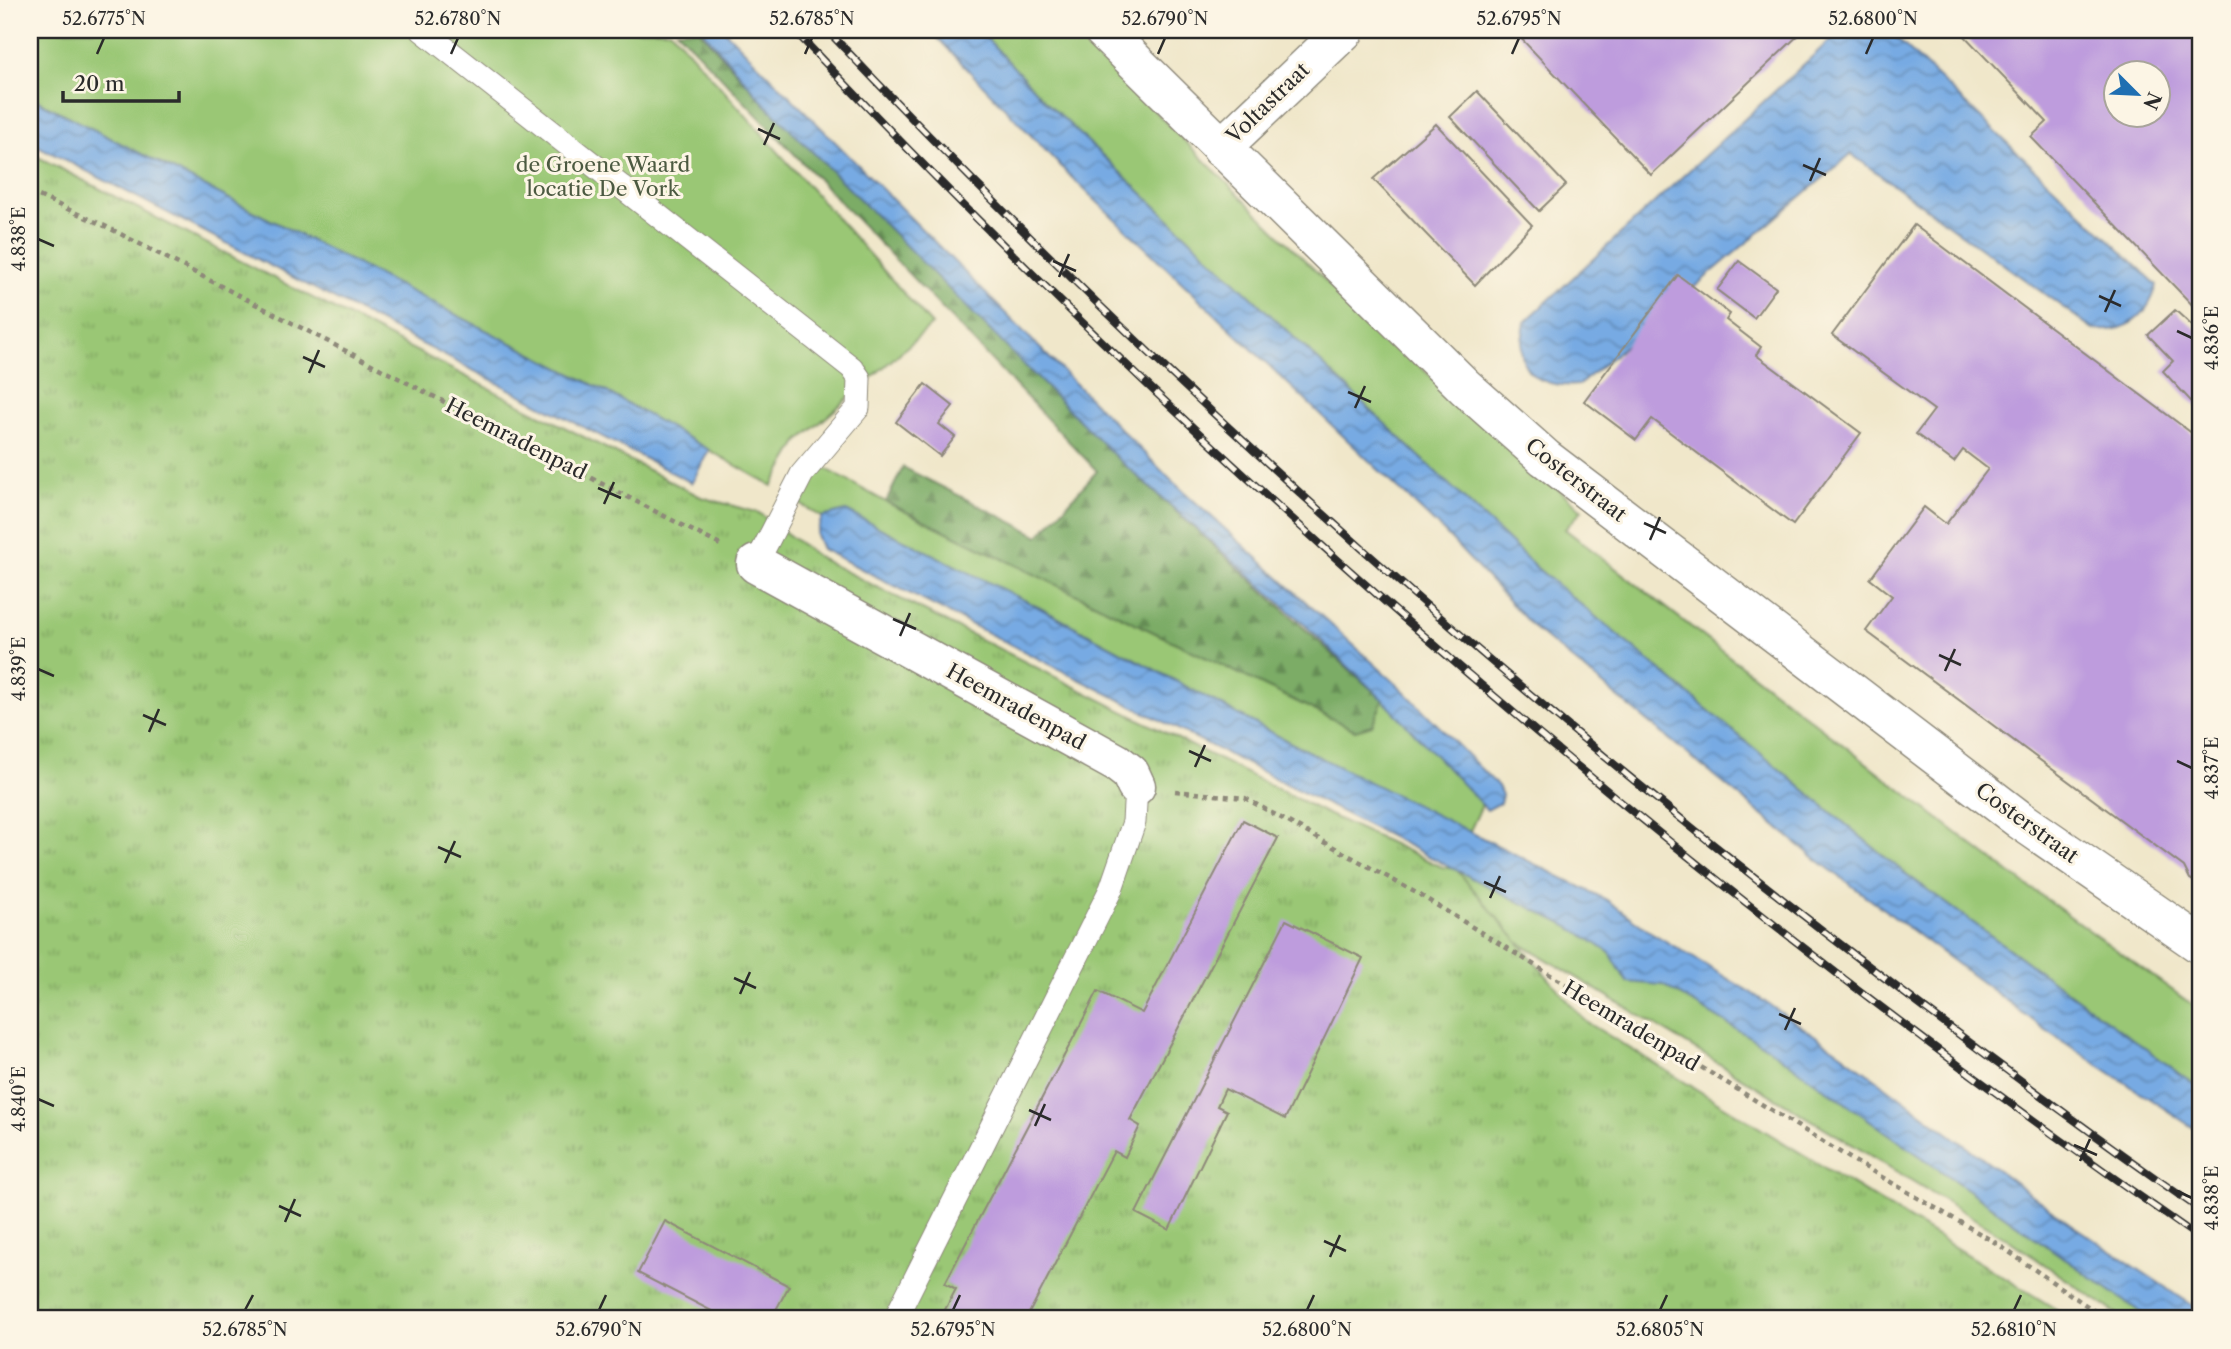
<svg xmlns="http://www.w3.org/2000/svg" width="2231" height="1349" viewBox="0 0 2231 1349" font-family="'Libre Caslon Text',serif">
	<style>
		.green { fill: #9ac775; stroke: #627950; stroke-width: 2 }
		.forest { fill: url(#forest-firs); stroke: #536c48; stroke-width: 2 }
		.park { fill: url(#park-tufts); stroke: #627950; stroke-width: 2 }
		.water { fill: url(#water-waves); stroke: #516a87; stroke-width: 2 }
		.building { fill: #be9cdd; fill-rule: evenodd }
		.lines { fill: none; stroke-linecap: round; stroke-linejoin: round }
		.service-casing { stroke: #8e897a; stroke-width: 25 }
		.minor-casing { stroke: #8e897a; stroke-width: 41 }
		.path { stroke: #8e897a; stroke-width: 4.5; stroke-dasharray: 5 5; stroke-linecap: butt }
		.service { stroke: #fff; stroke-width: 23 }
		.minor { stroke: #fff; stroke-width: 38 }
		.rail-casing { stroke: #2b2b2b; stroke-width: 8 }
		.rail { stroke: #fcf5e5; stroke-width: 5; stroke-dasharray: 16; stroke-linecap: butt }
		.ticks { fill: none; stroke: #2b2b2b; stroke-width: 2.5 }
		.labels { text-anchor: middle; stroke-width: 6; stroke-linejoin: round; paint-order: stroke }
		.street-label { font-size: 21px; fill: #2b2b2b; stroke: #fcf5e5 }
		.park-label { font-size: 21px; fill: #4c5a41; stroke: #fcf5e5 }
		.neatline { fill: none; stroke: #2b2b2b; stroke-width: 2.5 }
		.ticks-label { font-size: 18px; text-anchor: middle; fill: #2b2b2b }
	</style>
	<defs>
		<pattern id="forest-firs" width="22" height="20" patternUnits="userSpaceOnUse" patternTransform="scale(1.75)"><rect width="22" height="20" fill="#7bac66"/><path d="M5 1l3.5 6h-7zM16 11l3.5 6h-7z" fill="#658c54"/></pattern>
		<pattern id="park-tufts" width="24" height="20" patternUnits="userSpaceOnUse" patternTransform="scale(1.75)"><rect width="24" height="20" fill="#9ac775"/><path d="M3 7l-1-3M5 7V3M7 7l1-3M15 17l-1-3M17 17v-4M19 17l1-3" fill="none" stroke="#7ea260"/></pattern>
		<pattern id="water-waves" width="16" height="10" patternUnits="userSpaceOnUse" patternTransform="scale(1.75)"><rect width="16" height="10" fill="#77aae3"/><path d="M0 5q4-4 8 0t8 0" fill="none" stroke="#628bb8"/></pattern>
	</defs>
	<rect width="100%" height="100%" fill="#fcf5e5"/>
	<filter id="ink" filterUnits="userSpaceOnUse"><feTurbulence type="fractalNoise" baseFrequency=".0143" numOctaves="2"/><feDisplacementMap in="SourceGraphic" scale="14" xChannelSelector="R" yChannelSelector="G"/><feConvolveMatrix kernelMatrix="1 2 1 2 8 2 1 2 1" color-interpolation-filters="sRGB"/></filter>
	<filter id="wash" filterUnits="userSpaceOnUse"><feTurbulence type="fractalNoise" baseFrequency=".00686" numOctaves="4" result="noise"/><feDisplacementMap in="SourceGraphic" scale="28" xChannelSelector="R" yChannelSelector="G"/><feGaussianBlur stdDeviation="1.57" result="paint"/><feColorMatrix in="noise" values="0 0 0 0 0 0 0 0 0 0 0 0 0 0 0 0 0 1.4 0 .05"/><feComposite in="paint" operator="in"/></filter>
	<g filter="url(#wash)">
		<rect width="100%" height="100%" fill="#f0e7ca"/>
		<!-- green -->
		<g class="green">
			<path d="M30 30H670L932 325 798 442 772 486 605 391 30 97Z"/>
			<path d="M979 30H1073L1346 301 1582 510 1565 529 1985 855 2201 1011V1089L1902 871 1538 569 1046 102Z"/>
			<path d="M823 467 886 502 1355 730 1372 725 1383 700 1483 803 1469 833 1289 742 1038 607 846 511 822 517 800 504 812 478Z"/>
			<path d="M1456 869 1577 931 1610 953 1617 963 1663 985 1768 1048 2150 1319H2124L2003 1236 1444 897Z"/>
		</g>
		<!-- forest -->
		<path class="forest" d="M676 30H699L764 103 1117 458 1383 700 1372 725 1355 730 886 502 903 467 1039 536 1097 471Z"/>
		<!-- park -->
		<path class="park" d="M30 153 701 497 759 513 821 559 1323 812 1442 867 1456 869 1585 1021 2072 1319H30Z"/>
		<!-- water -->
		<g class="water">
			<path d="M702 30H724L1171 480 1402 689 1498 786 1502 795 1500 803 1487 810 1383 700 1305 625 1117 458 764 103Z"/>
			<path d="M930 30H979L1046 102 1538 569 1902 871 2201 1089V1133L2043 1028 1816 859 1536 630 1445 533 1068 174Z"/>
			<path d="M1841 30H1888L2157 285C2148 316 2126 335 2093 329L1851 154 1579 385C1557 387 1526 382 1522 355 1520 345 1524 331 1525 322Z"/>
			<path d="M30 97 605 391 709 450 692 483 30 142Z"/>
			<path d="M846 511 1038 607 1289 742 1607 900 1649 931 1750 992 1841 1053 2069 1223 2201 1311V1319H2150L1768 1048 1663 985 1627 982 1610 953 1577 931 822 549 816 535 822 517Z"/>
		</g>
		<g id="blocks">
			<!-- building -->
			<g class="building">
				<path d="M1513 30H1804L1651 175Z"/>
				<path d="M1959 30H2201V314L2031 137 2047 122ZM2116 74H2158V116H2116Z"/>
				<path d="M1477 91 1566 185 1539 211 1450 117Z"/>
				<path d="M1436 124 1532 225 1475 285 1373 179Z"/>
				<path d="M1914 225 2201 440V885L2190 879 2184 867 1866 631 1892 596 1870 579 1924 507 1946 524 1988 469 1963 450 1954 462 1916 434 1934 410 1832 335Z"/>
				<path d="M1739 261 1776 288 1754 318 1717 290Z"/>
				<path d="M1678 275 1730 314 1726 320 1761 347 1756 355 1861 433 1793 525 1652 419 1636 440 1584 401Z"/>
				<path d="M2175 310 2201 334V412L2163 371 2173 361 2148 335Z"/>
				<path d="M925 384 953 406 939 424 955 437 940 456 896 422Z"/>
				<path d="M1243 820 1278 838 1130 1120 1140 1126 1125 1157 1114 1151 1026 1319H940L956 1289 945 1283 1098 991 1142 1013Z"/>
				<path d="M1286 920 1363 958 1285 1119 1225 1089 1217 1106 1227 1111 1169 1230 1136 1213Z"/>
				<path d="M665 1221 789 1286 771 1319H727L638 1273Z"/>
			</g>
		</g>
	</g>
	<g filter="url(#ink)">
		<use href="#blocks" fill-opacity="0" stroke="#8e897a" stroke-width="2"/>
		<g class="lines">
			<!-- service casing -->
			<g class="service-casing">
				<g id="service">
					<path d="M422 30 852 368 859 378 858 408 802 474 756 564"/>
					<path d="M895 1319 1111 889 1134 822 1136 786"/>
				</g>
			</g>
			<!-- minor casing -->
			<g class="minor-casing">
				<g id="minor">
					<path d="M1103 30 1465 387 1545 458 2020 820 2201 945"/>
					<path d="M1221 148 1345 30"/>
					<path d="M756 564 1117 763 1130 773 1136 786"/>
				</g>
			</g>
			<!-- path -->
			<g class="path">
				<path d="M30 192 107 227 724 547"/>
				<path d="M1175 791 1245 798 1420 895 1856 1162 1996 1243 2106 1319"/>
			</g>
			<!-- service -->
			<use href="#service" class="service"/>
			<!-- minor -->
			<use href="#minor" class="minor"/>
			<!-- rail casing -->
			<g class="rail-casing">
				<g id="rail">
					<path d="M794 30C1219 482 1691 886 2201 1239"/>
					<path d="M827 30C1151 372 1503 688 1878 973 1984 1054 2091 1134 2201 1210"/>
				</g>
			</g>
			<!-- rail -->
			<use href="#rail" class="rail"/>
		</g>
	</g>
	<!-- ticks -->
	<path class="ticks" d="M97 54 104 38M451 54 458 38M805 54 812 38M1158 54 1165 38M1512 54 1519 38M1866 54 1873 38M758 129 780 139M764 145 774 123M1803 165 1826 175M1810 181 1820 158M38 239 54 246M1053 261 1076 271M1059 277 1069 254M2099 296 2121 306M2105 312 2115 290M2177 331 2192 338M303 357 325 367M309 373 319 350M1348 392 1371 402M1355 408 1365 386M598 488 621 498M604 504 614 482M1644 523 1666 533M1650 540 1660 517M893 619 916 629M900 636 910 613M1939 655 1961 665M38 669 54 676M1945 671 1955 649M143 715 166 725M149 732 159 709M1189 751 1211 761M2177 761 2192 768M1195 767 1205 745M438 847 461 857M445 863 455 841M1484 882 1506 892M1490 898 1500 876M734 978 756 988M740 994 750 972M1779 1014 1801 1024M1785 1030 1795 1008M38 1099 54 1106M1029 1110 1051 1120M1035 1126 1045 1104M2074 1145 2097 1155M2080 1161 2090 1139M2177 1191 2192 1198M279 1206 301 1216M285 1222 295 1199M1324 1241 1346 1251M1330 1257 1340 1235M245 1310 253 1295M599 1310 606 1295M953 1310 960 1295M1307 1310 1314 1295M1660 1310 1667 1295M2014 1310 2021 1295"/>
	<g class="labels">
		<!-- street labels -->
		<g class="street-label">
			<text transform="translate(1268 103) rotate(-44)" y="7">Voltastraat</text>
			<text transform="translate(516 439) rotate(27)" y="7">Heemradenpad</text>
			<text transform="translate(1576 480) rotate(38)" y="7">Costerstraat</text>
			<text transform="translate(1016 707) rotate(29)" y="7">Heemradenpad</text>
			<text transform="translate(2027 823) rotate(36)" y="7">Costerstraat</text>
			<text transform="translate(1631 1026) rotate(31)" y="7">Heemradenpad</text>
		</g>
		<!-- park labels -->
		<g class="park-label">
			<text x="603" y="172">de Groene Waard<tspan x="603" dy="24">locatie De Vork</tspan></text>
		</g>
	</g>
	<!-- margin -->
	<rect width="2231" height="1349" fill="none" stroke="#fcf5e5" stroke-width="77"/>
	<!-- north arrow -->
	<g transform="translate(2137 94) rotate(114)"><circle r="33" fill="#fcf5e5" stroke="#a8a49b" stroke-width="2"/>
	<path d="M0-5L12 26L0 18L-12 26Z" fill="#1f6fb2"/>
	<text y="-10" font-size="19" font-weight="bold" text-anchor="middle" fill="#2b2b2b">N</text>
	</g>
	<!-- scale -->
	<path d="M63 91v10h116v-10" fill="none" stroke="#2b2b2b" stroke-width="3.5"/>
	<text x="74" y="91" font-size="21" fill="#2b2b2b" stroke="#fcf5e5" stroke-width="5" paint-order="stroke">20 m</text>
	<rect x="38" y="38" width="2154" height="1272" class="neatline"/>
	<g class="ticks-label">
		<text x="104" y="25">52.6775°N</text>
		<text x="458" y="25">52.6780°N</text>
		<text x="812" y="25">52.6785°N</text>
		<text x="1165" y="25">52.6790°N</text>
		<text x="1519" y="25">52.6795°N</text>
		<text x="1873" y="25">52.6800°N</text>
		<text transform="translate(19 239) rotate(-90)" y="6">4.838°E</text>
		<text transform="translate(2212 338) rotate(-90)" y="6">4.836°E</text>
		<text transform="translate(19 669) rotate(-90)" y="6">4.839°E</text>
		<text transform="translate(2212 768) rotate(-90)" y="6">4.837°E</text>
		<text transform="translate(19 1099) rotate(-90)" y="6">4.840°E</text>
		<text transform="translate(2212 1198) rotate(-90)" y="6">4.838°E</text>
		<text x="245" y="1336">52.6785°N</text>
		<text x="599" y="1336">52.6790°N</text>
		<text x="953" y="1336">52.6795°N</text>
		<text x="1307" y="1336">52.6800°N</text>
		<text x="1660" y="1336">52.6805°N</text>
		<text x="2014" y="1336">52.6810°N</text>
	</g>
</svg>
